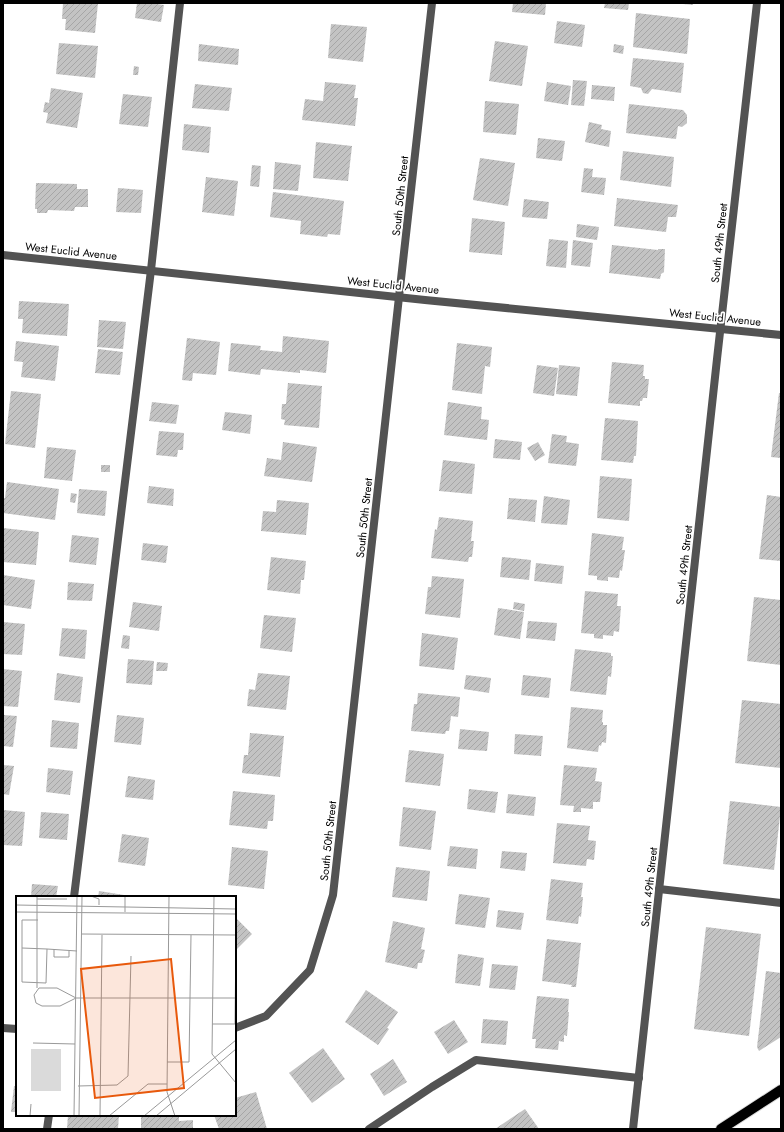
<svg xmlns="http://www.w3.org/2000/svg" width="784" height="1132" viewBox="0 0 784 1132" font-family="Jost,sans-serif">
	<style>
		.building { fill: url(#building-hatch) }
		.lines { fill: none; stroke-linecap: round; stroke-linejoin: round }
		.primary-casing { stroke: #dbdbdb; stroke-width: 12 }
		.lane { stroke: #535353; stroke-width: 8 }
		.street { stroke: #535353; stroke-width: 8 }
		.primary { stroke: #000; stroke-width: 10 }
		.labels { text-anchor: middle; stroke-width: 3.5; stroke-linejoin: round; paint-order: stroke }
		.street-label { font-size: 11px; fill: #000; stroke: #fff }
		.inset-road { fill: none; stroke: #999; stroke-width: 1 }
		.view { fill: #e8590c; fill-opacity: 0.15; stroke: #e8590c; stroke-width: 2 }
		.inset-edge { fill: none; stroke: #000; stroke-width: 2 }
	</style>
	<defs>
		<pattern id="building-hatch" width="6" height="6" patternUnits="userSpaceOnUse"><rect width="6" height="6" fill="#c3c3c3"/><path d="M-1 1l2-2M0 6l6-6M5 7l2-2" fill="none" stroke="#a6a6a6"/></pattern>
	</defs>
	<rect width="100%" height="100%" fill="#fff"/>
	<!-- building -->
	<g class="building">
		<path d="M63 3H98L95 33 65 30 66 19H62Z"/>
		<path d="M137 3H151L164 5 161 22 135 18Z"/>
		<path d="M513 3H546L545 15 512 12Z"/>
		<path d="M605 3H629L628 10 604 8Z"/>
		<path d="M683 3H693V5L683 4Z"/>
		<path d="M636 13 690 19 687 54 633 47Z"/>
		<path d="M557 21 585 25 582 47 554 43Z"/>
		<path d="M331 24 367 27 363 62 328 58Z"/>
		<path d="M495 41 528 46 522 86 489 81Z"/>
		<path d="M59 43 98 46 95 78 56 74Z"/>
		<path d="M199 44 239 49 238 65 198 61Z"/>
		<path d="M614 44 624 46 623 54 613 52Z"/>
		<path d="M633 58 684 63 681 93 652 89 648 94 643 93 641 88 630 86Z"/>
		<path d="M134 66 139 67 138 75H133Z"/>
		<path d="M573 80 587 81 584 106 571 105Z"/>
		<path d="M325 82 356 85 354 98H358L355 126 302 120 305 99 323 101Z"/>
		<path d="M547 82 571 86 568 105 544 101Z"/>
		<path d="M195 84 232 88 229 111 192 108Z"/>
		<path d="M592 85 615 87 614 101 591 99Z"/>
		<path d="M51 88 83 93 77 128 46 123 48 113 43 112 45 102 49 103Z"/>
		<path d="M123 94 152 97 148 127 119 124Z"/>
		<path d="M485 101 519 104 516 135 483 132Z"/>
		<path d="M629 104 683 110 687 115V123L682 127 678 126 676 139 626 133Z"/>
		<path d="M589 122 602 125 601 129 611 131 609 147 585 142Z"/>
		<path d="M184 124 211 127 209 153 182 150Z"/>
		<path d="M538 138 565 141 562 161 536 158Z"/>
		<path d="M316 142 352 146 348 181 313 178Z"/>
		<path d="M623 151 674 157 671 187 620 180Z"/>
		<path d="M480 158 515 163 508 206 473 200Z"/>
		<path d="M275 162 301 165 298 191 273 189Z"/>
		<path d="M252 165 261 166 259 187 250 186Z"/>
		<path d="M584 168 593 169 592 177 606 178 604 195 581 192Z"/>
		<path d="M206 177 238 181 234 216 202 212Z"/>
		<path d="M36 183 77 184V189H88V207H75L74 211 48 210 47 213H37V209H35Z"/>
		<path d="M118 188 143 190 141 213 116 212Z"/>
		<path d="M273 192 344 201 340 235 328 234 327 237 300 234 301 221 270 217Z"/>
		<path d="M617 198 678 205 676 217H668L666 232 614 226Z"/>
		<path d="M524 199 549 202 547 219 522 217Z"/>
		<path d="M472 218 505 222 502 255 469 252Z"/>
		<path d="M577 224 599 227 597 240 576 237Z"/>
		<path d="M549 239 568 241 566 268 546 266Z"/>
		<path d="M573 240 593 243 590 267 571 265Z"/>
		<path d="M612 245 658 250V249H665L664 272 661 274 660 279 609 273Z"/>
		<path d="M19 301 69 304 67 336 22 333 23 319H18Z"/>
		<path d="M99 320 126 322 123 349 97 347Z"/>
		<path d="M283 336 329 341 326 373 300 370V373L261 369 260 375 228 371 231 343 261 346 260 350 282 352Z"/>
		<path d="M187 338 220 342 216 375 193 373 192 381 182 380Z"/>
		<path d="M16 341 59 346 55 381 21 377 23 362 14 361Z"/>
		<path d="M457 343 492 347 490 367 485 366 482 394 452 390Z"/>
		<path d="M98 349 123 352 120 375 95 373Z"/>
		<path d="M612 362 644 365 643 376H645V379H649L647 398H643L642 401H640V406L608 403Z"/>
		<path d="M537 365 558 368 554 396 533 393Z"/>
		<path d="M559 365 580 367 577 396 556 394Z"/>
		<path d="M288 383 322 386 319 428 284 425 285 420 281 419 282 404H286Z"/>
		<path d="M11 391 41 394 35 448 5 444Z"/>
		<path d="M779 393H781V458L771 457Z"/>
		<path d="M152 402 179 405 176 424 149 421Z"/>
		<path d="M448 402 482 407 481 419 489 420 487 440 444 435Z"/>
		<path d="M225 412 252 415 250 434 222 430Z"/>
		<path d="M605 418 638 421 636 456H634L633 463 601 460Z"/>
		<path d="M159 431 184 433 183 450H178L177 457 156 455Z"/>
		<path d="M552 434 567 436 566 442 579 444 576 466 548 463Z"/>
		<path d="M495 439 522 442 520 460 493 458Z"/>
		<path d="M283 442 317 447 312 482 264 476 267 458 281 460Z"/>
		<path d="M538 442 545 455 535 461 527 448Z"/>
		<path d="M47 447 76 450 72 481 44 478Z"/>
		<path d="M443 460 475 464 472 494 439 491Z"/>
		<rect x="101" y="465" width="9" height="7"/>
		<path d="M600 476 632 479 629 521 597 518Z"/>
		<path d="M7 482 59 489 55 520 3 513V498H5Z"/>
		<path d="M149 486 174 489 173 506 147 503Z"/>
		<path d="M79 489 107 491 105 516 77 513Z"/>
		<path d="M71 493 77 494 75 503 70 502Z"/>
		<path d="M767 495 781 497V561L759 559Z"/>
		<path d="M544 496 570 500 567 525 541 523Z"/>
		<path d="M509 498 537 500 535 522 507 519Z"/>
		<path d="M277 500 309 503 306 535 261 531 263 511 276 512Z"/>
		<path d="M439 517 473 521 471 541H474L472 557H469L468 562 431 558 435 529 437 530Z"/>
		<path d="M3 528 39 532 36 565 3 562Z"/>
		<path d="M592 533 624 537 622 550H625L622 571 620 570 619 578 608 577V581L597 580V576L588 575Z"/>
		<path d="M72 535 99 538 96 565 69 562Z"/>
		<path d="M143 543 168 546 166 563 141 560Z"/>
		<path d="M271 557 306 561 304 580H301L300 594 267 590Z"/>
		<path d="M502 557 531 560 529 580 500 577Z"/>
		<path d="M536 563 564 566 562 584 534 581Z"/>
		<path d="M3 575 35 580 31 609 3 605Z"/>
		<path d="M432 576 464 579 460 618 425 614 428 587H431Z"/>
		<path d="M68 582 94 584 92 601 67 600Z"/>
		<path d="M585 591 618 594 617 606H621L619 632 614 631 613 636 603 635V639L594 638V634L581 633Z"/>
		<path d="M754 597 781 600V665L747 661Z"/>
		<path d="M133 602 162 606 159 631 129 627Z"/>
		<path d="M514 602 525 604 524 611 513 609Z"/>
		<path d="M498 608 524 612 520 639 494 635Z"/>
		<path d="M264 615 296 618 292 652 260 648Z"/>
		<path d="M528 621 557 623 555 641 526 638Z"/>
		<path d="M3 622 25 624 22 655 3 654Z"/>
		<path d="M62 628 87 630 85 659 59 656Z"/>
		<path d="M422 633 458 638 454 670 419 666Z"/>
		<path d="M123 635 130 636 129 649 121 648Z"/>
		<path d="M575 649 611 653V656H613L611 677 608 676 606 695 570 691Z"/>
		<path d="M128 659 154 661 152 685 126 683Z"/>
		<path d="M157 662 168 663 167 671H156Z"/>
		<path d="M3 669 22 671 18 707 3 706Z"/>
		<path d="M57 673 83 677 80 703 54 700Z"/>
		<path d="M258 673 290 676 286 710 247 706 249 689 255 690Z"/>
		<path d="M466 675 491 678 489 693 464 689Z"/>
		<path d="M523 675 551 678 549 698 521 695Z"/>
		<path d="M418 693 460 697 458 717 451 716 449 731H446L445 734 411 731 414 704H417Z"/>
		<path d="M742 700 781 704V768L735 763Z"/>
		<path d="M571 707 603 710 602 722H603V725H607L606 743 602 742 601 746 599 745 598 752 567 748Z"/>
		<path d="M3 715 17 716 13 747 3 746Z"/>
		<path d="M117 715 144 718 141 745 114 742Z"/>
		<path d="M52 720 79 723 77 749 50 747Z"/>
		<path d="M460 729 489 732 487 751 458 749Z"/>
		<path d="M250 733 284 736 280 777 242 773 244 755H248Z"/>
		<path d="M515 734 543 736 541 756 514 754Z"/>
		<path d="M409 750 444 754 440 786 405 782Z"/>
		<path d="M3 765 14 766 9 795 3 794Z"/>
		<path d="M564 765 597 768 595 781 602 782 600 802H593V809L581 808V812H573L574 806 560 805Z"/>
		<path d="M48 768 73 771 70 795 46 792Z"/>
		<path d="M128 776 155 780 153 800 125 797Z"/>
		<path d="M469 789 498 792 495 813 467 809Z"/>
		<path d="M233 791 275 795 273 821H268L267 829 229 825Z"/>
		<path d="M508 794 536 797 534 816 506 813Z"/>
		<path d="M730 801 781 807 774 870 723 864Z"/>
		<path d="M403 807 436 811 431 850 399 846Z"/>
		<path d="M3 810 25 812 22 846 3 845Z"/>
		<path d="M41 812 69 814 67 840 39 838Z"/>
		<path d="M557 823 590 826 588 840 596 841 594 860 587 859 586 866 553 863Z"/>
		<path d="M122 834 149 838 145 866 118 862Z"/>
		<path d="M450 846 478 849 476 869 447 866Z"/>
		<path d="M232 847 268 851 264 889 228 885Z"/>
		<path d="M502 851 527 853 525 871 500 868Z"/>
		<path d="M396 867 430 871 427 901 392 897Z"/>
		<path d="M551 879 583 883 581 897H583L581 917 579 916 578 924 546 920Z"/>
		<path d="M32 884 58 886 56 897H31Z"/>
		<path d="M99 891 124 895V897H98Z"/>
		<path d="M459 894 490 898 485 928 455 924Z"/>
		<path d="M498 910 524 913 521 930 496 927Z"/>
		<path d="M235 917 252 934 235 951Z"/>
		<path d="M393 921 425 928 421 949 425 950 422 963H418L417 969 385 962Z"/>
		<path d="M706 927 761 934 749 1036 694 1029Z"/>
		<path d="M547 939 581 943 576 987H571L572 985 542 981Z"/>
		<path d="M458 954 484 958 480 986 455 983Z"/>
		<path d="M492 964 518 966 515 990 489 988Z"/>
		<path d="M766 971 781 973V1037L759 1051 757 1047Z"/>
		<path d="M366 990 398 1012 387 1028 389 1029 378 1045 345 1022Z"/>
		<path d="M537 996 569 999 568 1012H569L567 1036 564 1035V1042L559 1041 558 1050 535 1048 536 1039H532Z"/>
		<path d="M483 1019 508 1021 506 1045 481 1043Z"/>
		<path d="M454 1020 468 1042 448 1054 434 1032Z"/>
		<path d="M323 1048 345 1079 312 1103 289 1073Z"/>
		<path d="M393 1059 407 1082 384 1096 370 1074Z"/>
		<path d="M14 1086H17V1112H11Z"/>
		<path d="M256 1092 267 1129H219L214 1115H235V1098Z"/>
		<path d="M525 1109 539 1129H495Z"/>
		<path d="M68 1115H119L118 1129H67Z"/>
		<path d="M141 1115H179V1121L193 1120V1129H141Z"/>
	</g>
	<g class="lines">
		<!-- primary casing -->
		<g class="primary-casing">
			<path id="primary" d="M721 1129 781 1090"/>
		</g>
		<!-- lane -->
		<g class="lane">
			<path d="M659 889 781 903"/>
			<path d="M74 897 151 270 180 3"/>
			<path d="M47 1129 49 1115"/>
			<path d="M369 1129 432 1087 476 1060 639 1078"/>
		</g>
		<!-- street -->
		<g class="street">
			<path d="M3 255 425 300 781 335"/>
			<path d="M3 1028 17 1029"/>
			<path d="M235 1028 266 1016 310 970 333 895 399 297 432 3"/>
			<path d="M633 1129 717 359 757 3"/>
		</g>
		<!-- primary -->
		<use href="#primary" class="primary"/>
	</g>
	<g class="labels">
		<!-- street labels -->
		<g class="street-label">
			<text transform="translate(400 196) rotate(-84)" y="4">South 50th Street</text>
			<text transform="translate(719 243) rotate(-84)" y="4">South 49th Street</text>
			<text transform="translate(71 251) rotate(6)" y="4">West Euclid Avenue</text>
			<text transform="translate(393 285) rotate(6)" y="4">West Euclid Avenue</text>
			<text transform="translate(715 317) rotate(6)" y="4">West Euclid Avenue</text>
			<text transform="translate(364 518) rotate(-84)" y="4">South 50th Street</text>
			<text transform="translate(684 565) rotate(-84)" y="4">South 49th Street</text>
			<text transform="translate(328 841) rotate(-84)" y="4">South 50th Street</text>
			<text transform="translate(649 887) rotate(-84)" y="4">South 49th Street</text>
		</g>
	</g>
	<!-- overview -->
	<g transform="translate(16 896)">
		<rect width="220" height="220" fill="#fff"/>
		<path d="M15 153H45V195H15Z" fill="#dadada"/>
		<path class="inset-road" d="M21 0V92M75 0 83 3V9M153 0 151 196 159 220M198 0 196 158 220 187M21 3H51M0 9 220 13M0 16 220 18M109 16V0M22 24H6V86L30 87 31 53 61 55M65 38 220 39M6 52 31 53M38 53V61H53V55M60 102 41 92H23L18 99 20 107 26 110H44L60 102H220M196 128H219L220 39M17 147 59 148M151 166H173L175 39M62 190 101 189 112 180 115 60M14 220 15 208M58 220 61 0M63 220 66 0M84 220 86 39M93 220 132 188H151M128 220 220 144M140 220 220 153"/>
		<path class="view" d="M155 63 168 192 79 202 65 73Z"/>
		<rect width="220" height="220" class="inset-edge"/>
	</g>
	<!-- border -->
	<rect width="784" height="1132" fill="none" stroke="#000000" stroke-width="8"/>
</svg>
